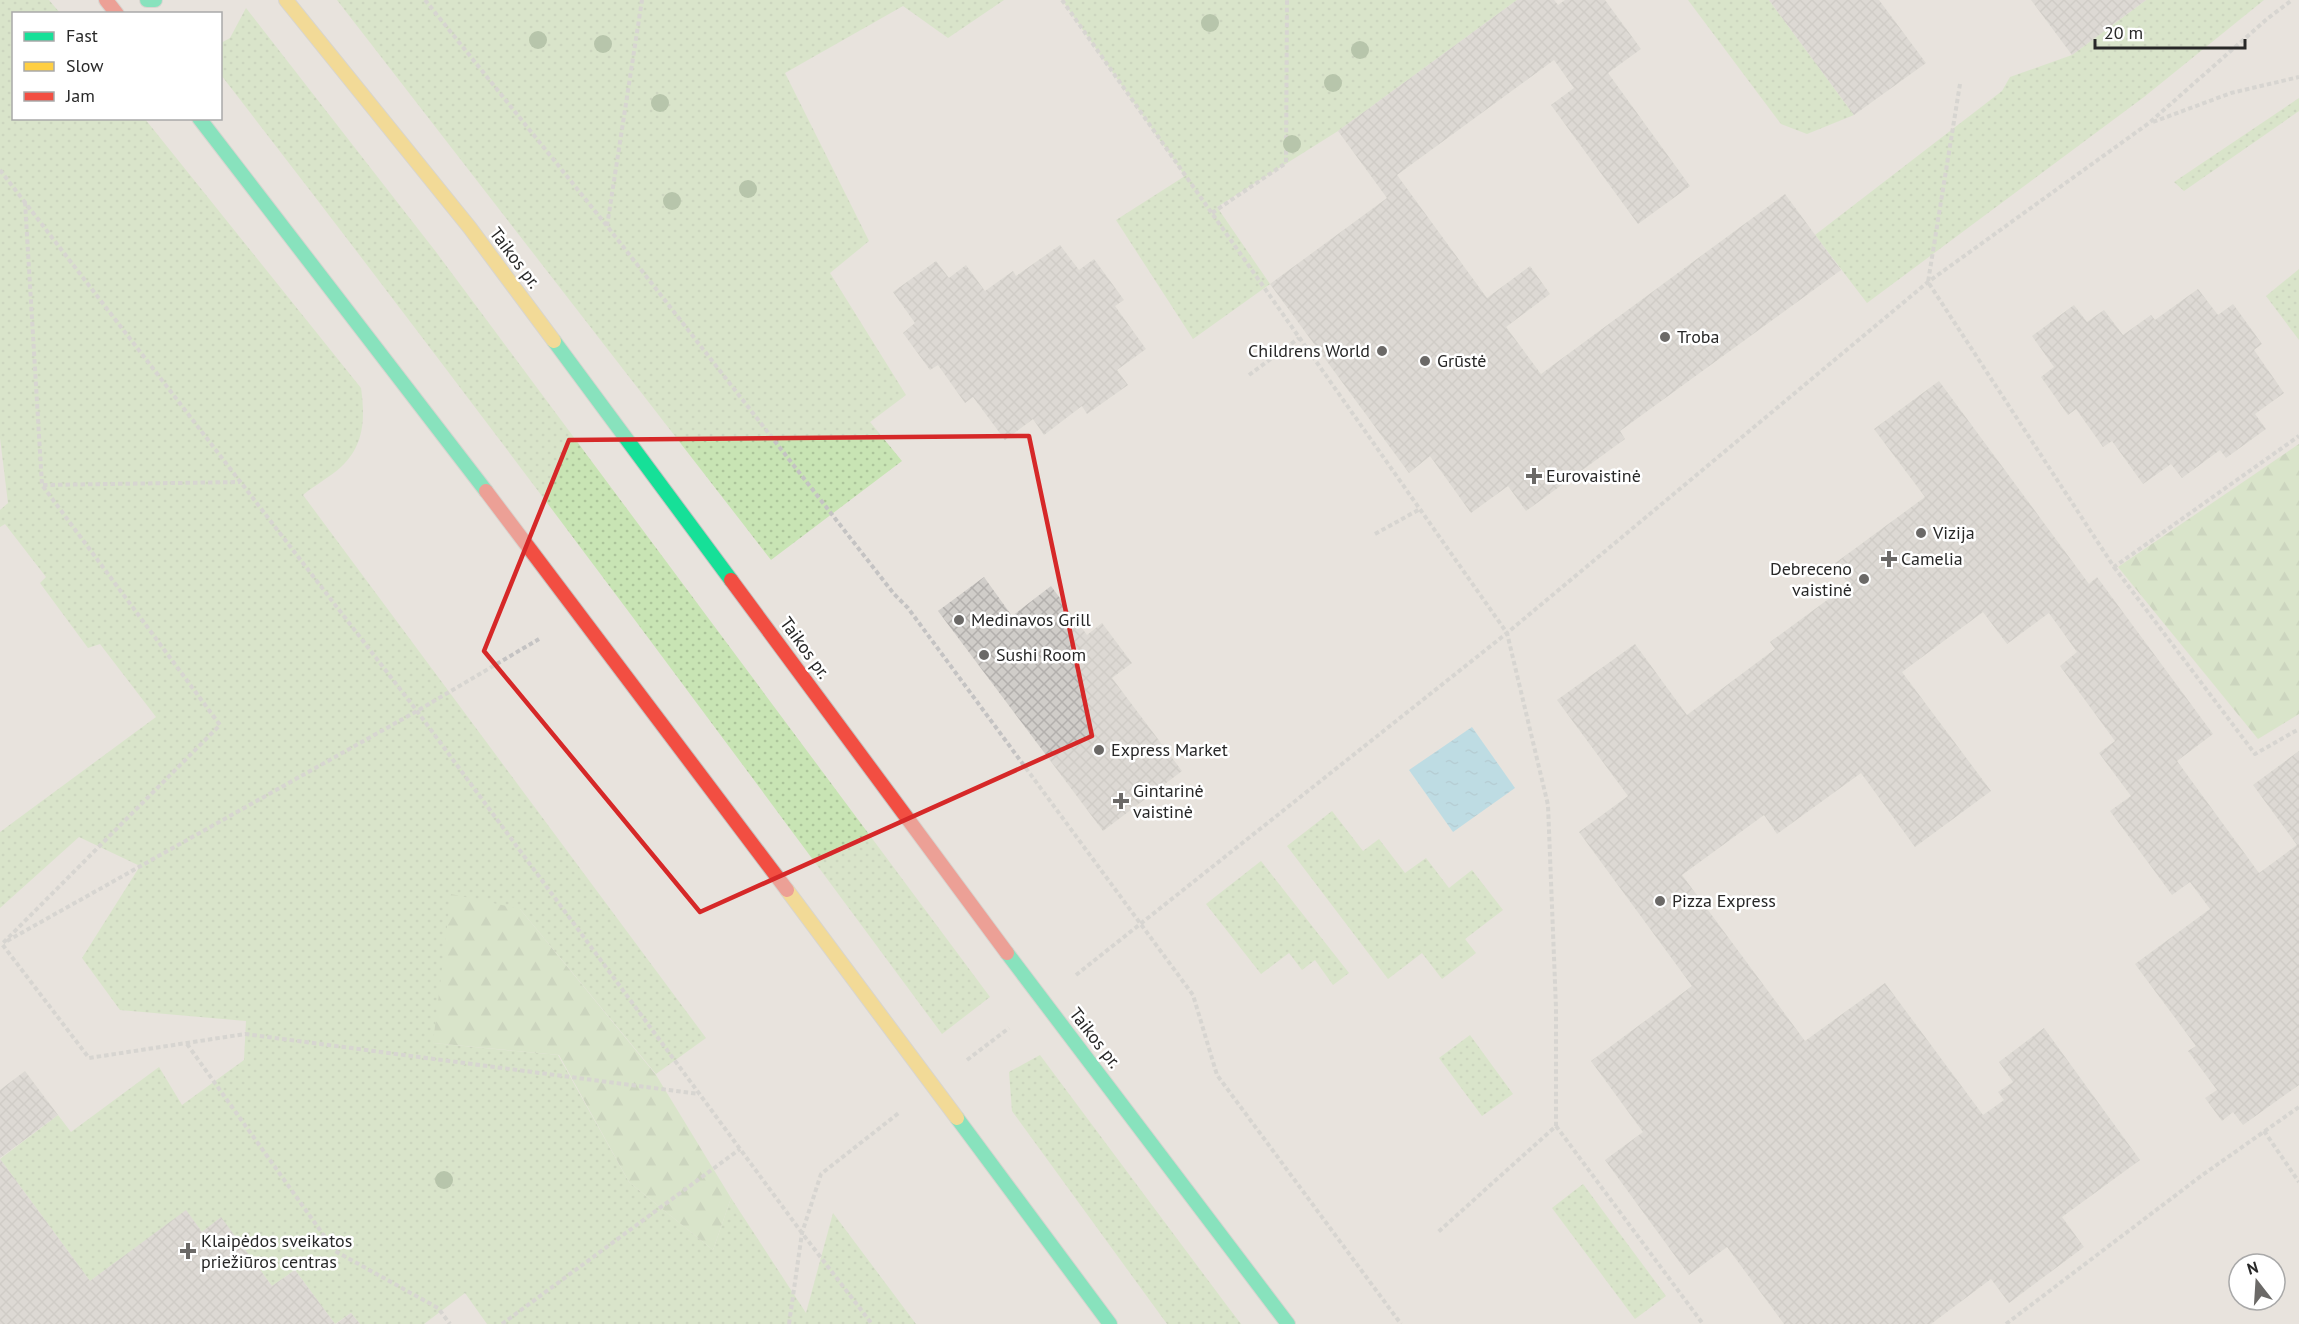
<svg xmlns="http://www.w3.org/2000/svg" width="2299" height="1324" viewBox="0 0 2299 1324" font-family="'PT Sans',sans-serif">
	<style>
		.grass { fill: url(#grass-dots) }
		.forest { fill: url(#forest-firs) }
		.water { fill: url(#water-ripples) }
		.building { fill: url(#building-cross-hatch) }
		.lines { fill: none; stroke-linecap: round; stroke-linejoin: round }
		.fast-casing { stroke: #c4c2c0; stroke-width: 16 }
		.slow-casing { stroke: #c4c2c0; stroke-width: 16 }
		.jam-casing { stroke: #c4c2c0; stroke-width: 16 }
		.path { stroke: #c4c3c3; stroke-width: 4; stroke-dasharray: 4.5 3; stroke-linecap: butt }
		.fast { stroke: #16e098; stroke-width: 14 }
		.slow { stroke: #ffcf43; stroke-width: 14 }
		.jam { stroke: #f24e42; stroke-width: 14 }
		.tree { fill: #7d9f70 }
		.marked { fill: none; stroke: #d62828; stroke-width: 4.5; stroke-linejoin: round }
		.poi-dot { fill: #6b6967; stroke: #fff; stroke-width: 2 }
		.labels { text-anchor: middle; stroke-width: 5; stroke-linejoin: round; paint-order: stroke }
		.street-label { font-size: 18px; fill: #282828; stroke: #fff }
		.poi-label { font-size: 18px; fill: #282828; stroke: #fff; text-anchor: start }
	</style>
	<defs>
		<pattern id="grass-dots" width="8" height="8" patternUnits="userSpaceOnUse" patternTransform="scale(1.5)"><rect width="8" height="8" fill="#c8e4b4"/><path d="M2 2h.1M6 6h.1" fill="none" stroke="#acc49b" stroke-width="1.8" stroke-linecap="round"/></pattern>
		<pattern id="forest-firs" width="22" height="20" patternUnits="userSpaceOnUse" patternTransform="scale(1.5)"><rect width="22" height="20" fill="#c8e4b4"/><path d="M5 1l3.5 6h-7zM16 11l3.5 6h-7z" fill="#acc49b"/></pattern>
		<pattern id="water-ripples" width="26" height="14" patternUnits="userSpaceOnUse" patternTransform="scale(1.5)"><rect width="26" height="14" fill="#8dd2ec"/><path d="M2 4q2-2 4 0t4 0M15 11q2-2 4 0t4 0" fill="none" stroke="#7ab4ca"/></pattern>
		<pattern id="building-cross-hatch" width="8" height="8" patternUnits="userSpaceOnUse" patternTransform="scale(1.5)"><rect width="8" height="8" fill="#d0cdc9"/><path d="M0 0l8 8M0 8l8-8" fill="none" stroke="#b3b0ad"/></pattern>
	</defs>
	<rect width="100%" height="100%" fill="#e8e3dd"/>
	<!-- grass -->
	<g class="grass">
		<path d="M0 0H49L60 13 14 14V118L145 119 361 388C365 417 365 445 341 467 330 477 315 485 303 495L706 1038 656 1074 520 909 433 1043 558 1055 629 1182 713 1250 731 1198 806 1313 833 1213 916 1324H487L465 1293 424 1324H360L351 1313 335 1324 295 1270 272 1286 221 1218 202 1232 186 1211 90 1281 0 1159 58 1115 71 1132 159 1067 182 1105 244 1060 246 1021 120 1010 82 958 140 866 79 837 0 908V832L156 717 100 644 88 648 40 583 46 577 5 524 0 527V510L8 503 0 438Z"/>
		<path d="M337 0H1004L948 38 903 6 785 73 869 241 830 273 906 395 870 422 902 461 771 560Z"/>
		<path d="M1062 0H1517L1338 131 1217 207 1270 284 1193 339 1116 220 1185 176Z"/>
		<path d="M1688 0H1769L1854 115 1807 134 1781 124Z"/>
		<path d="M2146 0H2264L2144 97 1867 303 1815 235 2002 91 2010 77 2072 55Z"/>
		<path d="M246 8 436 252 990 997 942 1034C704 712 466 391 221 75V43L230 38Z"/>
		<path d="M2299 98V111L2184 191 2174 182Z"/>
		<path d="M2299 269V340L2266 296Z"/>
		<path d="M1332 811 1363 851 1379 839 1405 873 1426 858 1449 888 1472 870 1503 910 1465 939 1476 953 1442 979 1422 953 1388 979 1287 846Z"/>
		<path d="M1261 861 1349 973 1333 985 1315 960 1302 970 1289 953 1261 974 1206 904Z"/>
		<path d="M1470 1035 1513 1094 1482 1116 1439 1058Z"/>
		<path d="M1040 1055 1228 1307 1241 1324H1167L1012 1111 1009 1072Z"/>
		<path d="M1583 1184 1666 1296 1635 1319 1552 1208Z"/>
	</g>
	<!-- forest -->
	<g class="forest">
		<path d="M2299 444V714L2258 739 2118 567Z"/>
		<path d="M451 894 520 909 656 1075 731 1198 713 1250 629 1182 559 1055 433 1043Z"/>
	</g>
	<!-- water -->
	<path class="water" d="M1472 727 1515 788 1453 832 1409 770Z"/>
	<!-- building -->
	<g class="building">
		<path d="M1517 0H1554L1558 5 1565 0H1605L1641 49 1608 73 1690 186 1638 224 1551 105 1574 88 1554 60 1397 175 1487 298 1530 266 1550 294 1506 327 1541 374 1785 194 1841 270 1620 431 1625 439 1526 511 1508 486 1471 513 1430 456 1409 473 1270 284 1387 198 1338 131Z"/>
		<path d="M1769 0H1879L1926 63 1854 115Z"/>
		<path d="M2031 0H2146L2072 55Z"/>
		<path d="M1060 245 1079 270 1094 259 1124 300 1115 306 1146 349 1117 370 1128 385 1087 414 1082 406 1044 435 1033 419 1005 440 973 397 965 403 938 365 930 370 903 333 915 323 893 292 936 261 949 278 966 265 985 291 1013 271 1016 276Z"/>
		<path d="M2198 289 2218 315 2233 304 2262 344 2254 350 2284 393 2255 414 2266 429 2226 458 2220 450 2182 478 2171 464 2143 484 2112 441 2103 447 2076 409 2068 415 2041 377 2054 367 2032 336 2074 305 2087 322 2104 310 2123 335 2151 315 2155 320Z"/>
		<path d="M1939 381 2089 584 2097 577 2213 734 2177 761 2259 873 2297 845 2253 785 2299 751V1085L2243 1125 2233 1112 2222 1121 2205 1098 2217 1090 2188 1051 2196 1046 2135 964 2210 909 2190 882 2172 895 2110 811 2131 796 2099 753 2115 741 2060 666 2077 652 2049 613 2007 644 1983 612 1902 672 1991 791 1915 847 1861 773 1777 834 1764 815 1682 875 1805 1041 1885 983 1983 1115 2004 1100 1998 1092 2013 1082 1999 1062 2044 1028 2140 1160 2062 1217 2084 1247 2009 1303 1991 1279 1931 1324H1784L1727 1247 1689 1275 1605 1160 1643 1132 1591 1061 1692 986 1579 832 1628 796 1557 700 1635 644 1687 715 1775 649 1770 642 1849 584 1834 564 1925 497 1874 429Z"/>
		<path d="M984 577 1012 616 1051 586 1087 635 1102 623 1132 663 1112 678 1182 771 1103 831 938 611Z"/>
		<path d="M25 1071 58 1115 0 1158V1090Z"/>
		<path d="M0 1159 90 1281 186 1210 202 1232 221 1217 272 1286 295 1270 335 1324H0Z"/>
		<path d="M351 1313 360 1324H336Z"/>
	</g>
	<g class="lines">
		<!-- fast casing -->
		<g class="fast-casing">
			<g id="fast">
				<path d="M147 0H155"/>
				<path d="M199 118 486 491"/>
				<path d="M554 341 731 580"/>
				<path d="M1007 953 1288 1324"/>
				<path d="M957 1118 1110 1324"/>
			</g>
		</g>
		<!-- slow casing -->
		<g class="slow-casing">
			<g id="slow">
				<path d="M286 0 470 228 554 341"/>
				<path d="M787 890 957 1118"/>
			</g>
		</g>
		<!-- jam casing -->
		<g class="jam-casing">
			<g id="jam">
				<path d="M106 0 117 14"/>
				<path d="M486 491 787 890"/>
				<path d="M731 580 1007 953"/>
			</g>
		</g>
		<!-- path -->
		<g class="path">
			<path d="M425 0 607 226 894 594 908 608 1193 995 1217 1075 1401 1324"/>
			<path d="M1062 0 1507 633 1548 805 1556 1008V1126L1437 1233"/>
			<path d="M1960 84 1928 282 2114 567 2299 436"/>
			<path d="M2153 122 2231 93 2299 77"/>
			<path d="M0 170 417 711 802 1233 872 1324"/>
			<path d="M25 202 42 485 220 725 2 944 89 1058 245 1034 699 1094"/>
			<path d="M1212 213 1286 163 1287 0"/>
			<path d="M607 226 642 0"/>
			<path d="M1249 375 1299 338"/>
			<path d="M43 485 240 482"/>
			<path d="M1375 534 1420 509"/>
			<path d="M2114 567 2255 754 2299 729"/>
			<path d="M7 941 417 711 539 639"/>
			<path d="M1076 975 1507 633 1928 282 2149 123 2267 19 2292 0"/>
			<path d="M187 1044 335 1251 438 1308 450 1324"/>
			<path d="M967 1060 1009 1028"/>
			<path d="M1556 1126 1703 1324"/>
			<path d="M2264 1131 2299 1182"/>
			<path d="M502 1324 740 1149"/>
			<path d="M789 1324 802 1233 821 1174 900 1112"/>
			<path d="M2006 1324 2201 1176 2299 1107"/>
		</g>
		<!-- fast -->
		<use href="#fast" class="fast"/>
		<!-- slow -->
		<use href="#slow" class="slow"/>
		<!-- jam -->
		<use href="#jam" class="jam"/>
	</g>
	<!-- trees -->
	<g class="tree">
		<circle cx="1210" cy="23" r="9"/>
		<circle cx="538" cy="40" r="9"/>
		<circle cx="603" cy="44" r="9"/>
		<circle cx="1360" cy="50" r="9"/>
		<circle cx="1333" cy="83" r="9"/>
		<circle cx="660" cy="103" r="9"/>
		<circle cx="1292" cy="144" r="9"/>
		<circle cx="748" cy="189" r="9"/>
		<circle cx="672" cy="201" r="9"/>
		<circle cx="444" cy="1180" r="9"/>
	</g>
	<!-- marked area -->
	<path d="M0 0H2299V1324H0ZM1029 436 1092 736 700 912 484 651 569 440Z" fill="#e8e3dd" fill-opacity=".55" fill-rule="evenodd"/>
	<path class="marked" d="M1029 436 1092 736 700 912 484 651 569 440Z"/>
	<!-- markers -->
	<g class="poi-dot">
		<circle cx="1665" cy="337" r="6"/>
		<circle cx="1382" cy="351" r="6"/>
		<circle cx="1425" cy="361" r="6"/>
		<path d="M1531 467h6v6h6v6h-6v6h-6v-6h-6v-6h6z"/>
		<circle cx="1921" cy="533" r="6"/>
		<path d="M1886 550h6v6h6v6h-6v6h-6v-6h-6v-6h6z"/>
		<circle cx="1864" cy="579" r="6"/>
		<circle cx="959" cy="620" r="6"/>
		<circle cx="984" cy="655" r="6"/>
		<circle cx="1099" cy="750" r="6"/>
		<path d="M1118 792h6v6h6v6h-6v6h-6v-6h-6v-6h6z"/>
		<circle cx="1660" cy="901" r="6"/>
		<path d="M185 1242h6v6h6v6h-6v6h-6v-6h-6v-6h6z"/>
	</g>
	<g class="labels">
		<!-- street labels -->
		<g class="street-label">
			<text transform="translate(515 258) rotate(53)" y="6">Taikos pr.</text>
			<text transform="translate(805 648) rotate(54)" y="6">Taikos pr.</text>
			<text transform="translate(1095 1038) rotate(52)" y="6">Taikos pr.</text>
		</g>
		<!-- poi labels -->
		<g class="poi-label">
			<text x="1677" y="343">Troba</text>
			<text x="1370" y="357" text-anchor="end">Childrens World</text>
			<text x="1437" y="367">Grūstė</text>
			<text x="1546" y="482">Eurovaistinė</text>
			<text x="1933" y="539">Vizija</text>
			<text x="1901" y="565">Camelia</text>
			<text x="1852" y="575" text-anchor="end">Debreceno<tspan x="1852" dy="21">vaistinė</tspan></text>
			<text x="971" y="626">Medinavos Grill</text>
			<text x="996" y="661">Sushi Room</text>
			<text x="1111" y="756">Express Market</text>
			<text x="1133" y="797">Gintarinė<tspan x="1133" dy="21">vaistinė</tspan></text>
			<text x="1672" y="907">Pizza Express</text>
			<text x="201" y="1247">Klaipėdos sveikatos<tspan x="201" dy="21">priežiūros centras</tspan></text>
		</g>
	</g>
	<!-- legend -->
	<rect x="12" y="12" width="210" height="108" fill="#ffffff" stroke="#a9a9a9" stroke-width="1.5"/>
	<rect x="24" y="32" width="30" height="9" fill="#16e098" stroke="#a9a9a9" stroke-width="1.5"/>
	<text x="66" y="42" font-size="18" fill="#282828">Fast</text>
	<rect x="24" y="62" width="30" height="9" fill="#ffcf43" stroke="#a9a9a9" stroke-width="1.5"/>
	<text x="66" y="72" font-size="18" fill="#282828">Slow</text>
	<rect x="24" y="92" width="30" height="9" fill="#f24e42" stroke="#a9a9a9" stroke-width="1.5"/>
	<text x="66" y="102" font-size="18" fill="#282828">Jam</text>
	<!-- north arrow -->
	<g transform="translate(2257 1282) rotate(343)"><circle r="28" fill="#ffffff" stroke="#a9a9a9" stroke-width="1.5"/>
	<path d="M0-4.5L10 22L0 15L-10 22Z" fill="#6b6967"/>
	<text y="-9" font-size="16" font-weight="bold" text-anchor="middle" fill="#282828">N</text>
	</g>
	<!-- scale -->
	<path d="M2095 39v9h150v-9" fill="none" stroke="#282828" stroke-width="3"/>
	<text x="2104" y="39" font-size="18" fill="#282828" stroke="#ffffff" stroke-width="4.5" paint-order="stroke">20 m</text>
</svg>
